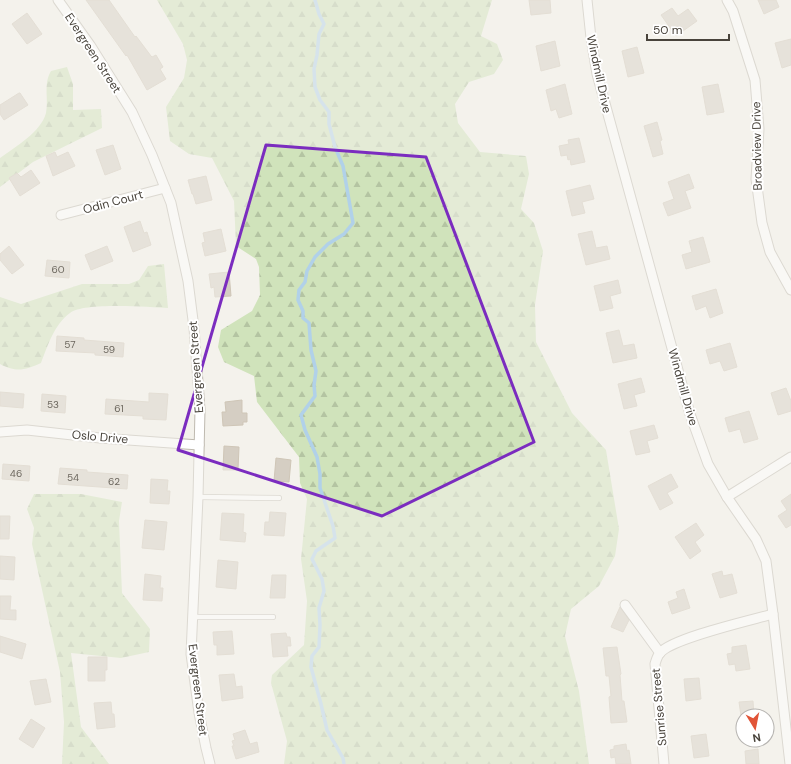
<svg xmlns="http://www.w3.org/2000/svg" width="791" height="764" viewBox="0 0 791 764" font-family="'DM Sans',sans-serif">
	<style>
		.forest { fill: url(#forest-firs) }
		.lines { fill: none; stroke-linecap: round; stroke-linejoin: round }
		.stream { stroke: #b1d1e9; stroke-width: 3.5 }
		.building { fill: #d5cec3; stroke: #cfc6b7 }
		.lane-casing { stroke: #bfbab0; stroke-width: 6 }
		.street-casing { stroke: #bfbab0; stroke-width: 11 }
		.lane { stroke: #fff; stroke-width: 4.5 }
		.street { stroke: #fff; stroke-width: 9 }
		.marked { fill: none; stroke: #7b2cbf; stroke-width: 3; stroke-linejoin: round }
		.labels { text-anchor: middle; stroke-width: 4; stroke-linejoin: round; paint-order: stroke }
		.number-label { font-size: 10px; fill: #6b665d }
		.street-label { font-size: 12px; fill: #48433b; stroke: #fff }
	</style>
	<defs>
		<pattern id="forest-firs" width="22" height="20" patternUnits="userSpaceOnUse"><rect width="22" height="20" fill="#d0e3bb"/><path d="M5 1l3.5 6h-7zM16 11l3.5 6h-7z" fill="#b4c4a2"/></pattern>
	</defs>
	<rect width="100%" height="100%" fill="#f4f2ec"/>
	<!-- forest -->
	<g class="forest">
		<path d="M157 0H492L481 36 497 44 503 60 494 74 469 82 455 104 458 123 480 152 526 156 529 174 521 209 534 223 543 251 535 305 536 342 572 413 606 450 619 529 615 556 599 586 571 609 565 636 579 691 589 764H284L287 741 271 683 272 675 304 645 307 601 301 559 307 499 300 483 299 457 257 402 254 376 224 362 218 347 221 330 252 311 260 295 259 267 256 259 236 246 234 201 212 158 189 154 170 141 166 107 184 78 187 60 183 44Z"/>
		<path d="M67 67 73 84V110L101 109 102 128 33 162 0 187V158C15 147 41 132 46 113 49 99 43 84 51 71Z"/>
		<path d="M164 264 168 308C149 307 84 302 70 313 54 325 48 345 41 363 25 370 17 373 0 364V297L21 304 82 284H129L139 280 148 266Z"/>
		<path d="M34 494H81L122 502 119 521 122 593 150 629 149 652 121 658 71 653 81 727 109 764H62L64 722 60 672 32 544 34 528 27 509Z"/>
	</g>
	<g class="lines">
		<!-- stream -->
		<path class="stream" d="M315 0 319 14 324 24 319 34 317 55 314 69 315 87 320 100 329 112V124L335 147 343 166 353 223 344 234 328 244 315 257 307 271 305 282 299 290 298 300 303 311V318L309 323 311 350 316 371 314 385 315 396 301 415 305 430 317 457 320 474V488L333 526 335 538 316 551 312 559 322 579 324 591 319 608 320 625 319 647 312 656 311 667 321 704 327 730 343 758 344 764"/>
	</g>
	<!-- building -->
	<g class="building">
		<path d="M86 0H109L135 37 136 36 151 56 152 57 156 55 163 67 160 69 166 79 147 90 127 55 126 56Z"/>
		<path d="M529 0H550L551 13 531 15Z"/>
		<path d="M758 0H776L779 7 764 14Z"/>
		<path d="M672 8 678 16 688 9 697 21 676 36 661 15Z"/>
		<path d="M27 13 42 34 27 44 12 24Z"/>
		<path d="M791 39V65L782 68 775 43Z"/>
		<path d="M555 41 560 66 541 71 536 46Z"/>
		<path d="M637 47 644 73 628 77 622 51Z"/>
		<path d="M565 84 572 114 559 118 556 109 551 111 546 90Z"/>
		<path d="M718 84 724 112 707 115 702 87Z"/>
		<path d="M19 93H20L28 105 4 120 0 114V105Z"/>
		<path d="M657 122 662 140 660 141 663 154 653 157 644 126Z"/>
		<path d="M579 138 585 162 571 165 570 159 568 160 567 155 561 156 559 146 569 144 568 140Z"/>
		<path d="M113 145 121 169 105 175 96 150Z"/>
		<path d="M55 152 57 157 68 152 75 166 53 176 46 156Z"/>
		<path d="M31 170 40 183 20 196 9 178 17 173 21 177Z"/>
		<path d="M689 174 694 188 685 191 691 208 668 216 663 203 674 199 668 182Z"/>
		<path d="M206 176 212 200 196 204 193 194H192L188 180Z"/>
		<path d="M590 185 594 199 582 202 585 213 572 216 566 191Z"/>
		<path d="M140 221 144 233 147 232 151 245 133 252 124 227Z"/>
		<path d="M221 229 226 251 205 256 202 243 205 242 203 233Z"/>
		<path d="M592 231 596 248 607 246 610 259 586 265 578 234Z"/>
		<path d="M703 237 710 262 686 269 682 255 692 252 689 241Z"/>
		<path d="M9 246 24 265 12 274 0 260V254Z"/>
		<path d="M107 246 113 261 91 270 85 255Z"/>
		<path d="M47 260 70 262 69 278 45 276Z"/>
		<path d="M229 272 231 296 215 297 214 287 211 288 209 274Z"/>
		<path d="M618 280 621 293 610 296 613 308 600 311 594 286Z"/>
		<path d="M716 289 723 313 710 318 706 306 696 310 692 296Z"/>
		<path d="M619 330 623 346 634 344 637 358 613 363 606 333Z"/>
		<path d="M57 336 84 338V340L124 343 123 357 95 355V353L56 351Z"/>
		<path d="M730 343 737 367 724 371 720 361 710 364 706 350Z"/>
		<path d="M641 378 645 392 634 395 637 406 624 409 618 384Z"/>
		<path d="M786 388 791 401V411L778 415 771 393Z"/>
		<path d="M0 392 24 394 23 408 0 406Z"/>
		<path d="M149 393 168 394 166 420 143 419V416L105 414 106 399 149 402Z"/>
		<path d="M42 394 66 396 65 413 41 411Z"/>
		<path d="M242 400V413H247V422H243V425L223 426 222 412H226L225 402Z"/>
		<path d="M749 411 758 439 744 443 740 429 729 432 725 418Z"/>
		<path d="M654 425 658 438 647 441 650 452 636 455 630 431Z"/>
		<path d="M224 446 239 447 238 470H223Z"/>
		<path d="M276 458 291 460 289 482 274 481Z"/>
		<path d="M3 464 30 466 29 481 2 479Z"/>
		<path d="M60 468 87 470V472L128 475 127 489 58 484Z"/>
		<path d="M671 474 678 487 667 493 673 503 660 510 648 486Z"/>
		<path d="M151 479 168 480 167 491H170L169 504 150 503Z"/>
		<path d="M791 494V525L786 528 778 516 787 510 781 501Z"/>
		<path d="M270 512 286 513 284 536 264 535 265 522H269Z"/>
		<path d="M222 513 244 514 243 532 246 533 245 542 220 540Z"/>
		<path d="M0 516H10L9 539H0Z"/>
		<path d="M145 520 167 522 164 550 142 548Z"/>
		<path d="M696 523 704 535 695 542 701 551 690 559 675 537Z"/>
		<path d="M0 556 15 557 14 580 0 579Z"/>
		<path d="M218 560 238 562 236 589 216 587Z"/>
		<path d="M722 571 723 576 732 574 737 593 720 598 712 574Z"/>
		<path d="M145 574 161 576 160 588H163L162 601 143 600Z"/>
		<path d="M272 575H286L285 598H270Z"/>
		<path d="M684 589 690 608 672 614 668 602 678 598 676 592Z"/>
		<path d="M0 596H11L10 610H16V620L0 619Z"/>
		<path d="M620 607 629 620 623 632 611 627Z"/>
		<path d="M232 631 234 654 217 655V645H214L213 632Z"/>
		<path d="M286 633 287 637H290L291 646H287L288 656 273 657 271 634Z"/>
		<path d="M0 636 26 644 22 659 0 652Z"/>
		<path d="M746 645 750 669 736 671 735 664 729 665 727 654 732 653V647Z"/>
		<path d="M617 647 621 674 620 675 622 701H624L627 722 611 723 609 697 611 696 609 676H606L603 648Z"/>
		<path d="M88 657H107V670H105V681H88Z"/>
		<path d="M234 674 236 687 242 686 243 698 222 701 219 675Z"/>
		<path d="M699 678 701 699 686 701 684 679Z"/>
		<path d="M46 679 51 702 35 705 30 681Z"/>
		<path d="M753 701 754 716H741L739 702Z"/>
		<path d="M111 702 112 714H114L115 727 97 729 94 703Z"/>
		<path d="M31 719 45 728 33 748 19 739Z"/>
		<path d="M245 730 250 744 257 742 259 752 236 759 232 746H234L232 741 235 740 233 734Z"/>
		<path d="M706 734 709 756 694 758 691 736Z"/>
		<path d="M626 744 627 751 629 750 631 764H616L615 757 611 758 610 750 614 749V746Z"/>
		<path d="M758 749 759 764H746L745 751Z"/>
	</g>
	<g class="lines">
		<!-- lane casing -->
		<g class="lane-casing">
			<g id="lane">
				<path d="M198 497 279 498"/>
				<path d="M192 617H273"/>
			</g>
		</g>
		<!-- street casing -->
		<g class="street-casing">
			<g id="street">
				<path d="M58 0 90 45 132 112 152 155 171 203 188 281 194 328 200 410 198 497 191 654 199 713 206 748 210 764"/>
				<path d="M587 0 591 38 597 74 690 414 708 464 727 497 756 539 766 561 773 614 790 764"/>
				<path d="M727 0 733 11 755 80 759 129 756 179 762 223 770 252 791 290"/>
				<path d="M61 215 165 188"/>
				<path d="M0 432 27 430 100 438 199 445"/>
				<path d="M727 497 791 457"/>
				<path d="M625 605 660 653"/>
				<path d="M664 764 655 664C656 661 657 656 660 653 672 638 752 620 773 614"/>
			</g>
		</g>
		<!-- lane -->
		<use href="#lane" class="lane"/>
		<!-- street -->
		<use href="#street" class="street"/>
	</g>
	<!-- marked area -->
	<path d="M0 0H791V764H0ZM266 145 426 157 534 442 382 516 178 450Z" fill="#f4f2ec" fill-opacity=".55" fill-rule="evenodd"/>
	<path class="marked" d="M266 145 426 157 534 442 382 516 178 450Z"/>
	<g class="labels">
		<!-- number labels -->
		<g class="number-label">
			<text x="58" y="273">60</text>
			<text x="70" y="348">57</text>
			<text x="109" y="353">59</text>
			<text x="53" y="408">53</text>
			<text x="119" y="412">61</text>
			<text x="16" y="477">46</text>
			<text x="73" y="481">54</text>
			<text x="114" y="485">62</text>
		</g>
		<!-- street labels -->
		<g class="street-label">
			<text transform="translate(93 53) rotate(57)" y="4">Evergreen Street</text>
			<text transform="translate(599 74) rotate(78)" y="4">Windmill Drive</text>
			<text transform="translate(757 146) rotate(-91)" y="4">Broadview Drive</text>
			<text transform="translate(113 202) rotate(-15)" y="4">Odin Court</text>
			<text transform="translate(196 367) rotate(-94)" y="4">Evergreen Street</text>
			<text transform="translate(683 387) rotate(74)" y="4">Windmill Drive</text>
			<text transform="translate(100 437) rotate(5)" y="4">Oslo Drive</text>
			<text transform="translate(198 690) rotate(83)" y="4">Evergreen Street</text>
			<text transform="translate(659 707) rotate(-95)" y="4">Sunrise Street</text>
		</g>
	</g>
	<!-- north arrow -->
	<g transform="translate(755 728) rotate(170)"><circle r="19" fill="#ffffff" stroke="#b6b4b1"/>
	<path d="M0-3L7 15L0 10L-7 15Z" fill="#e15437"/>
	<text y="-6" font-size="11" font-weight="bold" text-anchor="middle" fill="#48433b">N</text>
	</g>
	<!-- scale -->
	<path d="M647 34v6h82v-6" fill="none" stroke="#48433b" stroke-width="2"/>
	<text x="653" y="34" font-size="12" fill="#48433b" stroke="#ffffff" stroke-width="3" paint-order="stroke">50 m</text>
</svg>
